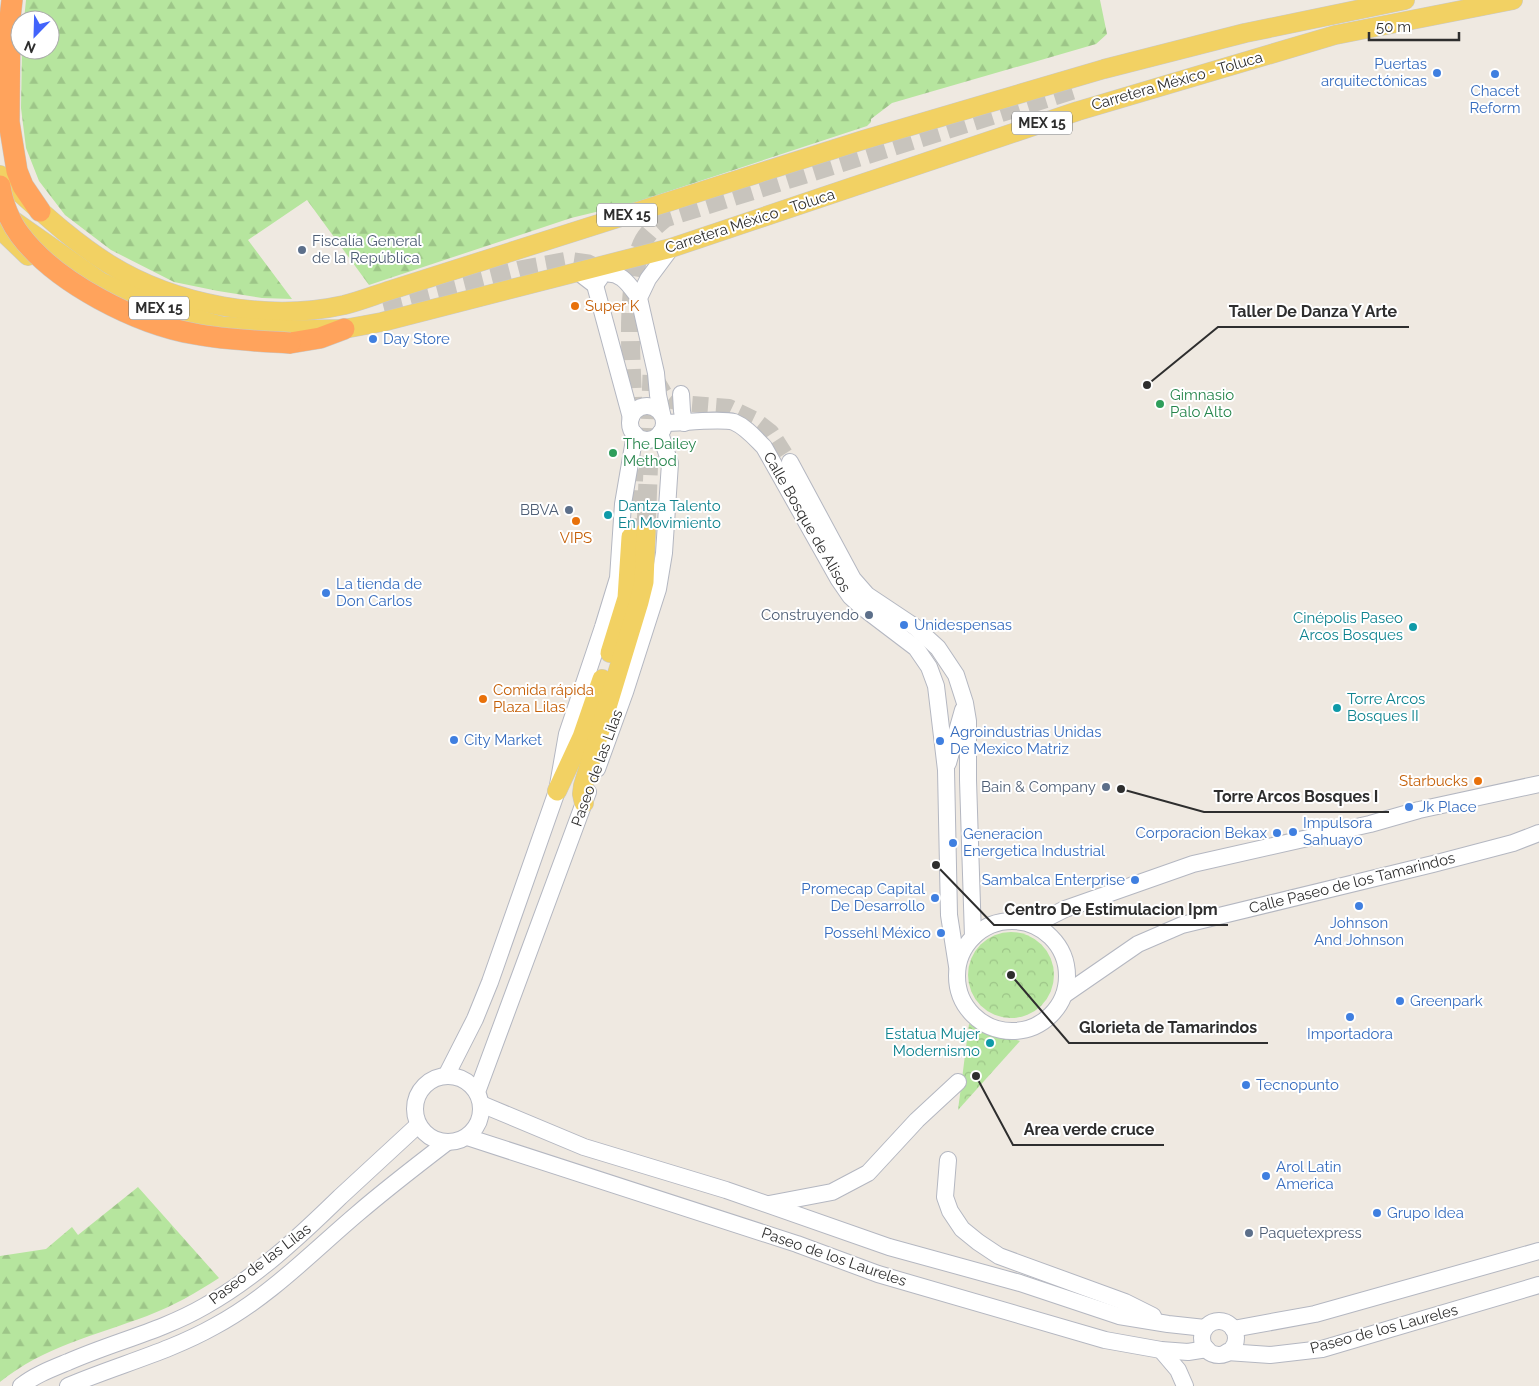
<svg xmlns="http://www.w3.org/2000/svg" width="1539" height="1386" viewBox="0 0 1539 1386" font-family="Raleway,sans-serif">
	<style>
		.forest { fill: url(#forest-firs) }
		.park { fill: url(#park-crowns) }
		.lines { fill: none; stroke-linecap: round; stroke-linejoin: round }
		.secondary-tunnel { stroke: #c8c4bd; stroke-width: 16; stroke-dasharray: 16 8; stroke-linecap: butt }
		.primary-tunnel { stroke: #c8c4bd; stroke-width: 19; stroke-dasharray: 19 9; stroke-linecap: butt }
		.secondary-casing { stroke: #b4b7c1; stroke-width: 18 }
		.primary-casing { stroke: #c9c9c9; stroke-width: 20 }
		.highway-casing { stroke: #c9c9c9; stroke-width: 22 }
		.secondary { stroke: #fff; stroke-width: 16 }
		.primary { stroke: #f2d163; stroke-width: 19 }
		.highway { stroke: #ffa35c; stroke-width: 21 }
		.highway-bridge-casing { stroke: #c9c9c9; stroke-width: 22; stroke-linecap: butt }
		.highway-bridge { stroke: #ffa35c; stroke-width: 21 }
		.shop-dot { fill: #3f7fe0; stroke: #fff; stroke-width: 2 }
		.service-dot { fill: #5c6f8a; stroke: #fff; stroke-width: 2 }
		.food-dot { fill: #e8710a; stroke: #fff; stroke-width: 2 }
		.leisure-dot { fill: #2e9e5b; stroke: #fff; stroke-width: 2 }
		.culture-dot { fill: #0f9aa8; stroke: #fff; stroke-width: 2 }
		.labels { text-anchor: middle; stroke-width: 4; stroke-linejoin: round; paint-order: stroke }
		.shield { fill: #fff; stroke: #6d6d6d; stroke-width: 1 }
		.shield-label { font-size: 14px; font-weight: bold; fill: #2e2e2e }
		.shop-label { font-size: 15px; fill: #366cbe; stroke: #fff; text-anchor: start }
		.street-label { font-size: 15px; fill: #2e2e2e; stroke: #fff }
		.service-label { font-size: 15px; fill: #4e5e75; stroke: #fff; text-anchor: end }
		.food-label { font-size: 15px; fill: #c56008; stroke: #fff; text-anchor: start }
		.leisure-label { font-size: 15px; fill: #27864d; stroke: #fff; text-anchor: start }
		.culture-label { font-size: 15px; fill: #0d838f; stroke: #fff; text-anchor: start }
		.leader { fill: none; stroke: #2e2e2e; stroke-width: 2 }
		.callout-dot { fill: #2e2e2e; stroke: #fff; stroke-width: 2 }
		.callout-label { font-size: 16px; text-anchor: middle; font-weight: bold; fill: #2e2e2e; stroke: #fff; stroke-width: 4; stroke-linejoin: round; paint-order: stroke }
	</style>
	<defs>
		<pattern id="forest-firs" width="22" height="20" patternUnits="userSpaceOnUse" patternTransform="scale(1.25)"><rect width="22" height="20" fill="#b6e59e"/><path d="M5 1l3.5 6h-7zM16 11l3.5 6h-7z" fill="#9dc588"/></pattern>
		<pattern id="park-crowns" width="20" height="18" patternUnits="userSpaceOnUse" patternTransform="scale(1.25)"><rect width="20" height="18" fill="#b6e59e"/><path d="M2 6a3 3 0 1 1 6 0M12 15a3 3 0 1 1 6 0" fill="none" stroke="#9dc588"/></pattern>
	</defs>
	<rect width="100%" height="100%" fill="#efe9e1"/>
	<!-- forest -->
	<g class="forest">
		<path d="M26 0H1100L1107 34 1096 44 892 103 871 119V122L867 126 633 203 571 218 369 285 307 200 248 240 292 299 262 298 218 291 174 282 111 250 65 215 39 181 26 148 21 108 22 50H50V20H24Z"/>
		<path d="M138 1187 219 1278C196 1293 173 1306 147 1316 96 1335 43 1347 0 1382V1256L46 1249 72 1227 78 1235Z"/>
	</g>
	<!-- park -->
	<g class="park">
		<circle cx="1011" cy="975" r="43"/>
		<path d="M969 1024 1020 1041 958 1110Z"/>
	</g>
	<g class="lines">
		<!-- secondary-tunnel -->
		<path class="secondary-tunnel" d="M656 379 666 396 672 401 680 403 729 407 754 419 771 432 790 462"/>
		<!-- primary-tunnel -->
		<g class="primary-tunnel">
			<path d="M383 305 520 270 568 261 588 264 602 271"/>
			<path d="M633 416C632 365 626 313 637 262 638 255 640 247 644 240 649 231 657 225 665 218L1073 90"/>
			<path d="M646 531 652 375"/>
			<path d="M631 537 634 469"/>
		</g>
		<!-- secondary casing -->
		<g class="secondary-casing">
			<g id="secondary">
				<path d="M578 272 595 285 631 418"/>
				<path d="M595 285 603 274C622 271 629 285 639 298"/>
				<path d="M681 394 682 411 684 423"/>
				<circle cx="647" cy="423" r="17"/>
				<path d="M662 414 658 395 656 373 639 298 648 279 671 248"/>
				<path d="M664 423C680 423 721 418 734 422 746 427 755 438 764 447L839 580 850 596 862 607 916 648 929 667 936 686 946 770 949 915 957 966"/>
				<path d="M790 462 853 579 867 595 915 627 938 648 956 675 965 703 968 721V780L973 937"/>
				<path d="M948 763 963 710"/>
				<path d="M597 769 625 692 658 589 664 553 670 463 660 433"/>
				<circle cx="1012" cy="976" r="55"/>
				<path d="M1033 925 1065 909 1193 864 1370 824 1419 810 1539 784"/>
				<path d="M1064 995 1138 944 1182 925 1433 864 1513 843 1539 833"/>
				<circle cx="448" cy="1109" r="33"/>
				<path d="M446 1076 475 1019 490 982 557 791 567 734 603 627 618 578 623 504 635 434"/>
				<path d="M477 1092 588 792"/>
				<path d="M481 1104 584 1147 726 1190 889 1247 1020 1283 1119 1316 1168 1324 1205 1328"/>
				<path d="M467 1137 797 1244 878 1274 1105 1340 1161 1350 1188 1352 1207 1349"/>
				<path d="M948 1160 945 1197 950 1211 962 1229 978 1242 999 1256 1125 1302 1153 1316"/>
				<path d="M769 1204 832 1192 868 1173 917 1120 958 1082"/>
				<circle cx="1219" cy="1338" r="17"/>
				<path d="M1233 1329 1315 1314 1539 1251"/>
				<path d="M1161 1350 1178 1370 1185 1386"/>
				<path d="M1227 1352 1270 1355 1322 1349 1539 1285"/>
				<path d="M21 1386C35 1375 51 1369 68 1362 113 1342 162 1331 205 1306 255 1278 299 1237 340 1197 366 1173 392 1149 418 1125"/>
				<path d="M68 1386C117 1365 169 1352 215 1326 269 1297 311 1253 357 1214 386 1189 416 1166 446 1143"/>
			</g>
		</g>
		<!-- primary casing -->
		<g class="primary-casing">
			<g id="primary">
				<path d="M0 175C35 206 69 239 109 264 175 305 268 322 344 305 360 301 375 295 391 290L863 140 1104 69 1245 33 1405 0"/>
				<path d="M14 221 101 282 149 304 188 317 221 326 290 330 344 329 382 322 671 248 1078 111 1335 35 1513 0"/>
				<path d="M0 229 28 256"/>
				<path d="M610 653 627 598 631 537"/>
				<path d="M557 791 582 737 602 679"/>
				<path d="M584 803 582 794 583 786 639 602 644 582 646 531"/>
			</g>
		</g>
		<!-- highway casing -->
		<g class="highway-casing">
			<g id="highway">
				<path d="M12 0 10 18 9 122 17 171 23 186 40 211"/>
				<path d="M290 343 320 338 344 329"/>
			</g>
		</g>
		<!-- secondary -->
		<use href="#secondary" class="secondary"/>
		<!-- primary -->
		<use href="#primary" class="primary"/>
		<!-- highway -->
		<use href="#highway" class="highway"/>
		<!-- highway-bridge casing -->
		<g class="highway-bridge-casing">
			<path id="highway-bridge" d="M0 186C2 202 10 222 20 235 56 283 137 324 195 334 226 340 258 341 290 343"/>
		</g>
		<!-- highway-bridge -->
		<use href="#highway-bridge" class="highway-bridge"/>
	</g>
	<!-- markers -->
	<g class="shop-dot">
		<circle cx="1437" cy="73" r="5"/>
		<circle cx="1495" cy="74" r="5"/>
		<circle cx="373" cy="339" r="5"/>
		<circle cx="326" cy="593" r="5"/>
		<circle cx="904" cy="625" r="5"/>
		<circle cx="454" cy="740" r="5"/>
		<circle cx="940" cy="741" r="5"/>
		<circle cx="1409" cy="807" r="5"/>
		<circle cx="1293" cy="832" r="5"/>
		<circle cx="1277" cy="833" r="5"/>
		<circle cx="953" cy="843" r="5"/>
		<circle cx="1135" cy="880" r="5"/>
		<circle cx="935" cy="898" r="5"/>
		<circle cx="1359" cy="906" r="5"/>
		<circle cx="941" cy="933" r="5"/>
		<circle cx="1400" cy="1001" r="5"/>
		<circle cx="1350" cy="1017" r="5"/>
		<circle cx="1246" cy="1085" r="5"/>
		<circle cx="1266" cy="1176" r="5"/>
		<circle cx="1377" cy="1213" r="5"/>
	</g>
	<g class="service-dot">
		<circle cx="302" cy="250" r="5"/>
		<circle cx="569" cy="510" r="5"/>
		<circle cx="869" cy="615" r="5"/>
		<circle cx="1106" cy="787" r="5"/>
		<circle cx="1249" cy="1233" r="5"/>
	</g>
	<g class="food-dot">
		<circle cx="575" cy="306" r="5"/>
		<circle cx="576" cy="521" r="5"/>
		<circle cx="483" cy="699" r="5"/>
		<circle cx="1478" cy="781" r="5"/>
	</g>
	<g class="leisure-dot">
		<circle cx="1160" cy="404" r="5"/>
		<circle cx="613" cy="453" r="5"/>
	</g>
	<g class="culture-dot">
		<circle cx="608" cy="515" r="5"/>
		<circle cx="1413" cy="627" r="5"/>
		<circle cx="1337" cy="708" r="5"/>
		<circle cx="990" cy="1043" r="5"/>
	</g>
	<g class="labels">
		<!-- shield labels -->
		<g class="shield">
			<rect x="1012" y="111.5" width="60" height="23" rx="4"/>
			<rect x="597" y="203.5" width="60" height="23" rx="4"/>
			<rect x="129" y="296.5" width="60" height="23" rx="4"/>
		</g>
		<g class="shield-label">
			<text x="1042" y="128">MEX 15</text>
			<text x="627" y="220">MEX 15</text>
			<text x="159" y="313">MEX 15</text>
		</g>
		<!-- shop labels -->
		<g class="shop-label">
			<text x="1427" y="69" text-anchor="end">Puertas<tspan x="1427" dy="17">arquitectónicas</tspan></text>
			<text x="1495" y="96" text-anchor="middle">Chacet<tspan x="1495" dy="17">Reform</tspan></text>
			<text x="383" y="344">Day Store</text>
			<text x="336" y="589">La tienda de<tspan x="336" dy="17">Don Carlos</tspan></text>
			<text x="914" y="630">Unidespensas</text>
			<text x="950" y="737">Agroindustrias Unidas<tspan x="950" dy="17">De Mexico Matriz</tspan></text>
			<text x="464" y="745">City Market</text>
			<text x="1419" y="812">Jk Place</text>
			<text x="1303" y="828">Impulsora<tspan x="1303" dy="17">Sahuayo</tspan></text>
			<text x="1267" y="838" text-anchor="end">Corporacion Bekax</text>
			<text x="963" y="839">Generacion<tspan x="963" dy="17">Energetica Industrial</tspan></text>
			<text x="1125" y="885" text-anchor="end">Sambalca Enterprise</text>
			<text x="925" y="894" text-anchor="end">Promecap Capital<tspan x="925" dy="17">De Desarrollo</tspan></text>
			<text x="1359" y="928" text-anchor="middle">Johnson<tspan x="1359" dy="17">And Johnson</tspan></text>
			<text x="931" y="938" text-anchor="end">Possehl México</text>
			<text x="1410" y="1006">Greenpark</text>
			<text x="1350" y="1039" text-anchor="middle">Importadora</text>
			<text x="1256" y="1090">Tecnopunto</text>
			<text x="1276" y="1172">Arol Latin<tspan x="1276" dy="17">America</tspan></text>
			<text x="1387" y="1218">Grupo Idea</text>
		</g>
		<!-- street labels -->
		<g class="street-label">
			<text transform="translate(1177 81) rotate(-16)" y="5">Carretera México - Toluca</text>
			<text transform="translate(750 221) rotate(-18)" y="5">Carretera México - Toluca</text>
			<text transform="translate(807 522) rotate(60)" y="5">Calle Bosque de Alisos</text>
			<text transform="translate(597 768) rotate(-70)" y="5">Paseo de las Lilas</text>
			<text transform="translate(1352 883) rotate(-14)" y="5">Calle Paseo de los Tamarindos</text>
			<text transform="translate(834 1257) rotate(19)" y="5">Paseo de los Laureles</text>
			<text transform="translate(260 1264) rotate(-37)" y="5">Paseo de las Lilas</text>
			<text transform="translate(1384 1329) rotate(-15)" y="5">Paseo de los Laureles</text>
		</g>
		<!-- service labels -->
		<g class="service-label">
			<text x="312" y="246" text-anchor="start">Fiscalía General<tspan x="312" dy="17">de la República</tspan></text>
			<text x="559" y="515">BBVA</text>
			<text x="859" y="620">Construyendo</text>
			<text x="1096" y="792">Bain &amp; Company</text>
			<text x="1259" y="1238" text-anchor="start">Paquetexpress</text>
		</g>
		<!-- food labels -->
		<g class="food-label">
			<text x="585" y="311">Super K</text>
			<text x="576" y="543" text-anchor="middle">VIPS</text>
			<text x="493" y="695">Comida rápida<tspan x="493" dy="17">Plaza Lilas</tspan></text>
			<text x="1468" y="786" text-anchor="end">Starbucks</text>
		</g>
		<!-- leisure labels -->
		<g class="leisure-label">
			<text x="1170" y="400">Gimnasio<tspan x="1170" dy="17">Palo Alto</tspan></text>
			<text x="623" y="449">The Dailey<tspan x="623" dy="17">Method</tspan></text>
		</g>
		<!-- culture labels -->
		<g class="culture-label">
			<text x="618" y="511">Dantza Talento<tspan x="618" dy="17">En Movimiento</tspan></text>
			<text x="1403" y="623" text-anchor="end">Cinépolis Paseo<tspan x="1403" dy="17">Arcos Bosques</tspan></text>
			<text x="1347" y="704">Torre Arcos<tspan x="1347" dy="17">Bosques II</tspan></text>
			<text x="980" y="1039" text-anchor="end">Estatua Mujer<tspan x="980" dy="17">Modernismo</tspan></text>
		</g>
	</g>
	<!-- callouts -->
	<path class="leader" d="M1147 385L1218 327H1409M1121 789L1204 812H1389M936 865L994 925H1228M1011 975L1069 1043H1268M976 1076L1013 1145H1164"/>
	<g class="callout-dot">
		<circle cx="1147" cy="385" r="5"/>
		<circle cx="1121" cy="789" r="5"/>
		<circle cx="936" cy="865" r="5"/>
		<circle cx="1011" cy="975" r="5"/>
		<circle cx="976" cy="1076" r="5"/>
	</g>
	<g class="callout-label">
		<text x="1313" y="317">Taller De Danza Y Arte</text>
		<text x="1296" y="802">Torre Arcos Bosques I</text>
		<text x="1111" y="915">Centro De Estimulacion Ipm</text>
		<text x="1168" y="1033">Glorieta de Tamarindos</text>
		<text x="1089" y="1135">Area verde cruce</text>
	</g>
	<!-- north arrow -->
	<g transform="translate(35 35) rotate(203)"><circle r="24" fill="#ffffff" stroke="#ababab"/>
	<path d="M0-4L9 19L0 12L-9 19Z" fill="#4264fb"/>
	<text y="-8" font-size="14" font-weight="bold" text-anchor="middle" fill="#2e2e2e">N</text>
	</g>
	<!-- scale -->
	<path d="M1369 32v8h90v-8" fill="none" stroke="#2e2e2e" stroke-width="2.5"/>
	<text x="1376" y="32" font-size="15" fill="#2e2e2e" stroke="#ffffff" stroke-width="4" paint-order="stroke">50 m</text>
</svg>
